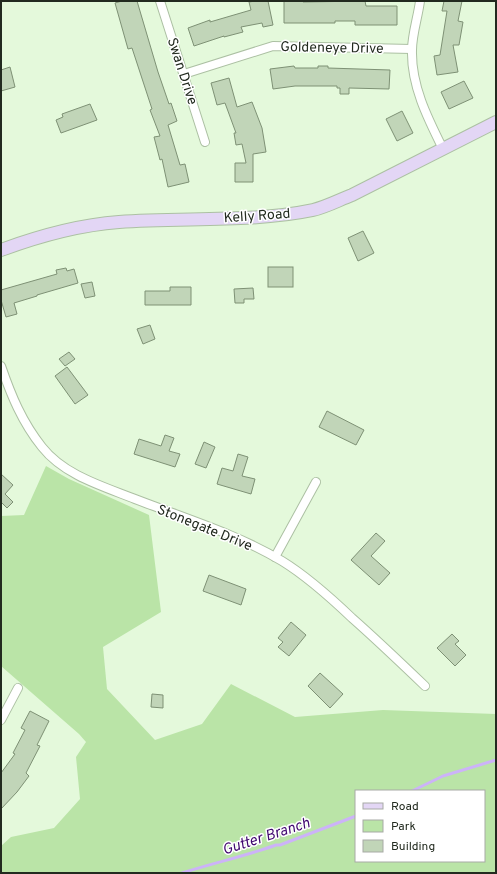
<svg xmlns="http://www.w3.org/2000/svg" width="497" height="874" viewBox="0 0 497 874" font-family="Overpass,sans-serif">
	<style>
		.green { fill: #bae4a7; fill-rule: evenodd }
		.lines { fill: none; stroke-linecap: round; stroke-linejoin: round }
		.stream { stroke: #ccb3f8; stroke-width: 3 }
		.building { fill: #c1d5b8; stroke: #7e9175 }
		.street-casing { stroke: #acc0a3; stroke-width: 10 }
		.secondary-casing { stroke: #acc0a3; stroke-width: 14 }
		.street { stroke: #fff; stroke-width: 8 }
		.secondary { stroke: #e3d6f5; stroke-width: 12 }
		.labels { text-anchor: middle; stroke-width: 3; stroke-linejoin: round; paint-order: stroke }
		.street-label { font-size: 14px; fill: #222a1f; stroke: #fff }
		.water-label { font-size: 15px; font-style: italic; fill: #400870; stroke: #fff }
	</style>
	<rect width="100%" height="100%" fill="#e4f9db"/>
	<!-- green -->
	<path class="green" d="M46 466 69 479 149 515 161 612 103 647 107 689 155 740 202 724 231 684 295 717 383 710 496 714V873H1V846L11 837 54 828 80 799 76 757 86 742 79 734 1 666V516L24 515ZM356 791H484V861H356Z"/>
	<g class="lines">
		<!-- stream -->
		<g class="stream">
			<path d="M412 791 443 776 496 760"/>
			<path d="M182 873C213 863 246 856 276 845H280L356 816"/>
		</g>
	</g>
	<!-- building -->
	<g class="building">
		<path d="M122 1H137L158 72 169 104 171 103 177 121 168 125 180 165 185 164 189 182 168 187 162 159 160 160 154 137 160 136 150 110 152 109 132 48 128 49 115 3Z"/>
		<path d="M255 1H268L273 25 263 27 262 23 241 27 243 32 224 37V36L194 46 188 28 210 20V22L251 10 249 2Z"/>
		<path d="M284 1H303V2L365 1 366 6H397V25H355V21H335V23H284Z"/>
		<path d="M444 1H462L458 21 463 22 459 45H453L458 72 437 75 434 56 440 55 447 11H442Z"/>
		<path d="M294 66 295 68H318V66H328V68L390 70 389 89 349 88V94H340V88H337V86H295L273 89 270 69Z"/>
		<path d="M10 67 15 87 1 91V70Z"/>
		<path d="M229 78 237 107 252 102 262 128 266 152 253 154V182H235V163H246L242 144 236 145 234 133H236L225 103 217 105 211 83Z"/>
		<path d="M464 81 473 98 449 109 441 92Z"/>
		<path d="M90 104 97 120 61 133 56 120 63 117 62 114Z"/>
		<path d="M402 111 413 133 397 141 386 119Z"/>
		<path d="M363 231 374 253 358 261 348 238Z"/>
		<rect x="268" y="267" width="25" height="20"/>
		<path d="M66 268 67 271 74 269 78 283 37 295V296L14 303 17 314 6 317 1 300V290L57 274 56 270Z"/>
		<path d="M92 282 95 296 85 298 81 284Z"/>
		<path d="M170 287H191V305H145V291H170Z"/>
		<path d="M253 288 254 299H244V303H235L234 289Z"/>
		<path d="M150 325 155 339 143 344 137 329Z"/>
		<path d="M69 352 75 359 65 366 59 359Z"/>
		<path d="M67 367 88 395 75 404 55 376Z"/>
		<path d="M327 411 364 430 356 445 319 427Z"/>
		<path d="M165 435 174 438 169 451 180 454 175 467 134 454 139 439 161 446Z"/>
		<path d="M204 442 215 447 206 468 195 464Z"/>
		<path d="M238 454 248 457 242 476 255 479 251 494 217 484 222 468 233 471Z"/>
		<path d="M1 474 13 485 5 494 13 502 7 508 1 502Z"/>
		<path d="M376 533 385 541 371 556 390 573 379 585 351 560Z"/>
		<path d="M209 575 246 589 241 605 203 591Z"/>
		<path d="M291 622 306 635 289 656 278 647 283 642 278 638Z"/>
		<path d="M452 634 459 641 455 644 466 655 455 666 437 648Z"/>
		<path d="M320 673 343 694 330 708 308 686Z"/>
		<path d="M152 694 163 695V708L151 707Z"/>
		<path d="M30 711 49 721 37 745 40 746 26 773 29 776 17 792 1 809V773L15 754 13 753 25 730 21 728Z"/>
	</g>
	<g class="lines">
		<!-- street casing -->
		<g class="street-casing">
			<g id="street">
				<path d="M160 1 205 142"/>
				<path d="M420 1C418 17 412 34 412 50 411 85 427 117 443 149"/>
				<path d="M184 74 273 46 412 49"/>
				<path d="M1 366C11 395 22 422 42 447 64 475 102 486 135 499 184 518 237 534 282 561 308 577 330 597 352 618 377 640 401 663 425 686"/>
				<path d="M275 557 316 482"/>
				<path d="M1 720 18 688"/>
			</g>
		</g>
		<!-- secondary casing -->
		<g class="secondary-casing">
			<path id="secondary" d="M1 250C39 236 78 225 119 222 182 217 251 223 313 210 326 207 339 200 352 195L496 122"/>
		</g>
		<!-- street -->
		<use href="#street" class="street"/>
		<!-- secondary -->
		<use href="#secondary" class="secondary"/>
	</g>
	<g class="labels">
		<!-- street labels -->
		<g class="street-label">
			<text transform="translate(332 47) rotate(1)" y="5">Goldeneye Drive</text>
			<text transform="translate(183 71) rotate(72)" y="5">Swan Drive</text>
			<text transform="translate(257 215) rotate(-4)" y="5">Kelly Road</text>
			<text transform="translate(205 527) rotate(22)" y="5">Stonegate Drive</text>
		</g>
		<!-- water labels -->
		<g class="water-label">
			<text transform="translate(266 836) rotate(-18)" y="5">Gutter Branch</text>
		</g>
	</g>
	<!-- border -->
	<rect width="497" height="874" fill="none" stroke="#222a1f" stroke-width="4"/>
	<!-- legend -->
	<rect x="355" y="790" width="130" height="72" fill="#ffffff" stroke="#a7aaa5"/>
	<rect x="363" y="803" width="20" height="6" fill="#e3d6f5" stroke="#a7aaa5"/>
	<text x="391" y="810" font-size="12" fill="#222a1f">Road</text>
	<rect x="363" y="820" width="20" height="12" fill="#bae4a7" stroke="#a7aaa5"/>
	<text x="391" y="830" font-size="12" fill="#222a1f">Park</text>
	<rect x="363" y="840" width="20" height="12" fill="#c1d5b8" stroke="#a7aaa5"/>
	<text x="391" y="850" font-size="12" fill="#222a1f">Building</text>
</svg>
